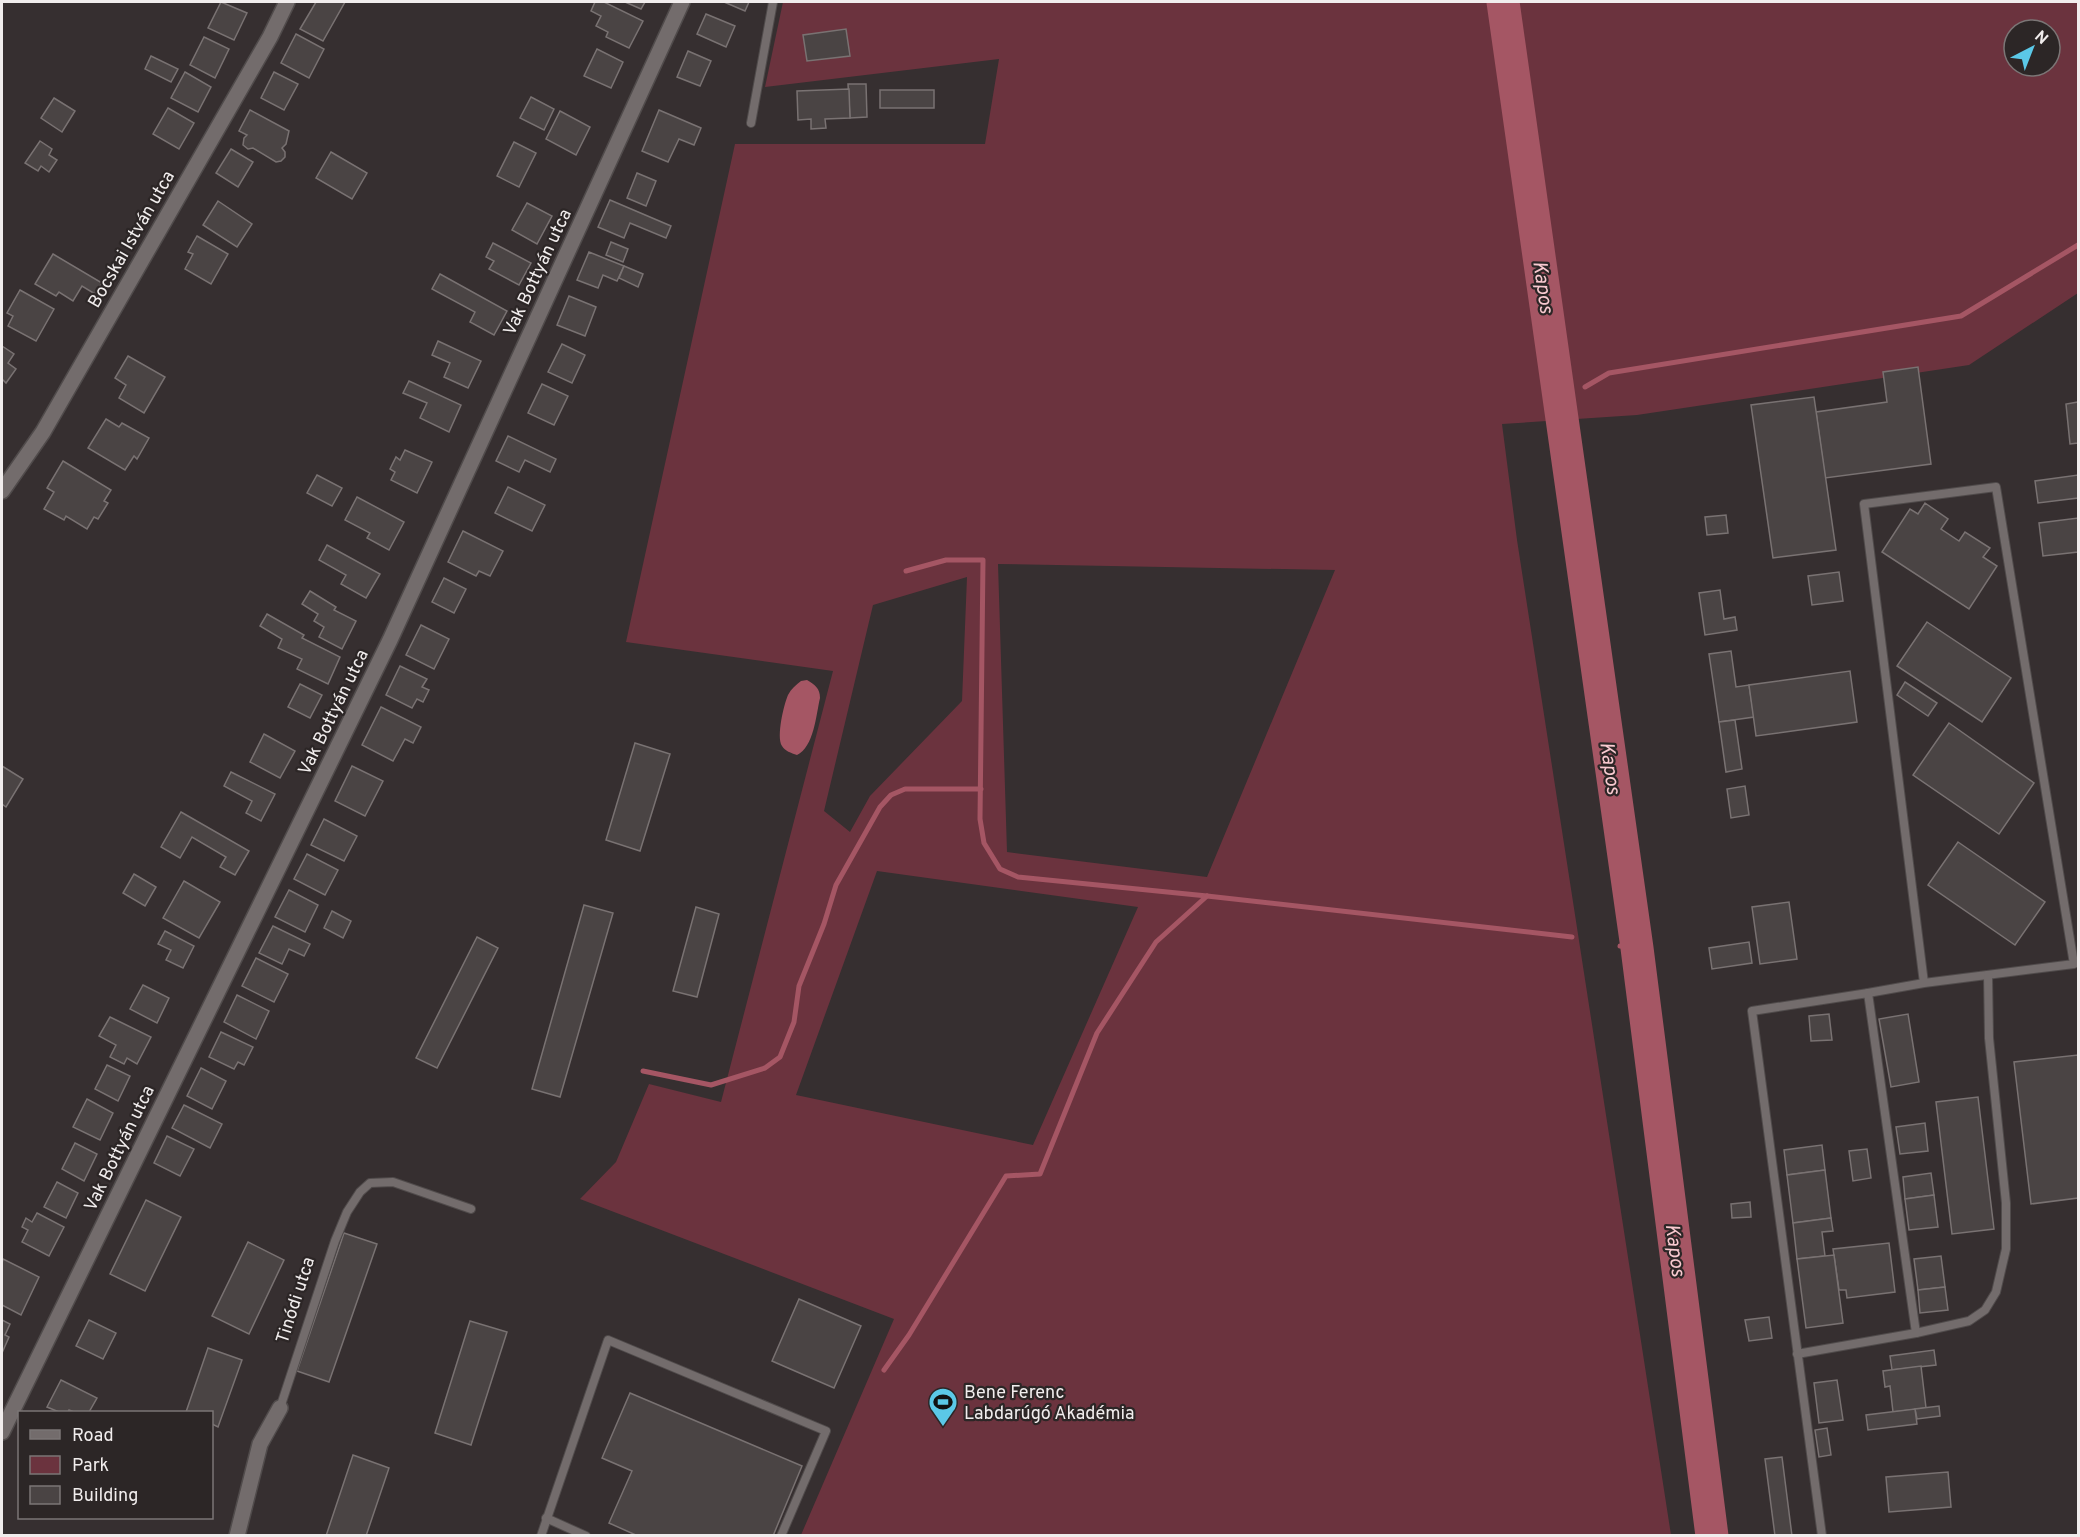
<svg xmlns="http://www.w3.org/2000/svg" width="2080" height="1537" viewBox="0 0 2080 1537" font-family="Overpass,sans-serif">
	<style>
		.green { fill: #6b333e; fill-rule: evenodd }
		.water { fill: #a55664 }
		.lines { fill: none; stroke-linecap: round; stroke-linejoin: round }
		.stream { stroke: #a55664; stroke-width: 5 }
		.river { stroke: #a55664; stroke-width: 33 }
		.building { fill: #4a4444; stroke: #797272; stroke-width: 1.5 }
		.service-casing { stroke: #504b4b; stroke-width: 10 }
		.minor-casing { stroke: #504b4b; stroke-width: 18 }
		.service { stroke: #736c6c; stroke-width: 8 }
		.minor { stroke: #736c6c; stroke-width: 15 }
		.labels { text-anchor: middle; stroke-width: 4.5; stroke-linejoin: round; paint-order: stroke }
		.street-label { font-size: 18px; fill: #f1eded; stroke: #2c2626 }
		.poi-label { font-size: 18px; fill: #f1eded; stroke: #2c2626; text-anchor: start }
		.water-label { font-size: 20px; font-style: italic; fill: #f9cad0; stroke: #2c2626 }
	</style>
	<rect width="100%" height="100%" fill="#362f30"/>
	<!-- green -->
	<path class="green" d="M783 2H2078V293L1969 365 1637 415 1502 424 1517 540 1671 1535H801L894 1319 580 1199 616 1162 649 1084 721 1102 833 671 626 642 735 144H985L999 59 765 87ZM2014 30H2050V66H2014ZM998 564 1335 570 1207 877 1007 852ZM967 577 962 701 870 796 850 832 824 811 873 605ZM877 871 1138 907 1033 1145 796 1095Z"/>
	<!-- water -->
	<path class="water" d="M807 680C815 685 820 688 820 698 816 715 814 747 797 755 791 753 785 751 782 746 776 737 784 704 788 695 791 689 796 685 801 681Z"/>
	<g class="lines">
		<!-- stream -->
		<g class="stream">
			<path d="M1585 387 1609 373 1961 316 2078 245"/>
			<path d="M1558 398 1569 396"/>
			<path d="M906 571 946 560H983L980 819 984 843 1000 869 1018 877 1207 896 1572 937"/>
			<path d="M1620 946 1637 948"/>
			<path d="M643 1071 711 1085 765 1068 780 1057 794 1022 799 986 824 924 836 885 880 807 891 795 905 789H981"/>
			<path d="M884 1370 909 1335 1006 1176 1040 1174 1097 1033 1156 942 1207 896"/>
		</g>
		<!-- river -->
		<path class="river" d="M1503 2 1637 948 1712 1536"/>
	</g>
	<!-- building -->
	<g class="building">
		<path d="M221 2 247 13 234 40 208 28Z"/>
		<path d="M316 2H345L323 41 300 29Z"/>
		<path d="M595 2H604L643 21 629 48 606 37 608 32 596 26 601 16 591 11Z"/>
		<path d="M625 2H645L641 9Z"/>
		<path d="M724 2H749L745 11Z"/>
		<path d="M706 14 735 26 726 47 697 34Z"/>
		<path d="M846 29 850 56 807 61 803 35Z"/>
		<path d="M296 34 324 49 309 78 281 63Z"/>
		<path d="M204 37 229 49 215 78 190 65Z"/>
		<path d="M597 49 623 62 611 88 584 76Z"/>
		<path d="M688 51 711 61 700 86 677 77Z"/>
		<path d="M151 56 178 69 171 82 145 69Z"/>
		<path d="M185 72 211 87 198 112 171 98Z"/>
		<path d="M274 72 298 84 284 110 261 98Z"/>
		<path d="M848 84H866L867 117 850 118Z"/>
		<path d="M849 89 850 118 825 119 826 128 811 129V119L798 120 797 91Z"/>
		<rect x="880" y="90" width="54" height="18"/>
		<path d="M531 97 554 109 544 130 520 118Z"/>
		<path d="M54 98 75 111 62 132 41 118Z"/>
		<path d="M168 108 194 123 179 149 153 134Z"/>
		<path d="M250 110 289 131 286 144 282 148 285 152V157L281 161 276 162 253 148 248 149 243 145 244 138 247 135 239 131Z"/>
		<path d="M659 110 701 128 694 145 679 139 668 162 642 151Z"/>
		<path d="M560 111 590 127 576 155 546 139Z"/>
		<path d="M40 141 52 149 49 155 57 160 49 172 41 166 38 171 25 163Z"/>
		<path d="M514 142 536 153 519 187 497 176Z"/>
		<path d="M231 149 253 162 238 187 216 173Z"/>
		<path d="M331 152 367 173 352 199 316 178Z"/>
		<path d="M637 173 656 181 646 206 627 198Z"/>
		<path d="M610 200 671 226 666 238 630 223 624 238 598 227Z"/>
		<path d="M218 201 252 224 237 247 203 225Z"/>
		<path d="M527 203 552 216 537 244 512 230Z"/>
		<path d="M197 236 228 254 211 284 185 269 193 254 188 252Z"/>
		<path d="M611 242 628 249 623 262 606 255Z"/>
		<path d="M493 243 531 263 519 285 489 269 494 261 486 257Z"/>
		<path d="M589 252 624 266 617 281 603 275 598 288 577 280Z"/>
		<path d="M53 254 102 283 95 294 82 286 73 301 59 292 56 296 35 284Z"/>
		<path d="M624 266 643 274 638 287 619 278Z"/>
		<path d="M440 274 507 311 494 335 470 322 475 312 432 289Z"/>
		<path d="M20 290 54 309 36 341 8 326 13 316 7 313Z"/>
		<path d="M569 296 596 307 585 336 557 325Z"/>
		<path d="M438 341 481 361 468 388 444 377 450 363 432 355Z"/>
		<path d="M562 344 585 355 572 383 548 372Z"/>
		<path d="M2 346 14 354 8 363 16 369 6 383 2 379Z"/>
		<path d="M128 356 165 377 144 413 119 398 126 385 115 378Z"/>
		<path d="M1918 367 1931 464 1825 478 1816 412 1887 402 1883 372Z"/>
		<path d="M409 381 461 405 449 432 420 418 427 403 403 393Z"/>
		<path d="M542 384 568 396 554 425 528 413Z"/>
		<path d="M1814 397 1836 550 1773 558 1751 405Z"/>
		<path d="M2078 402V443L2070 444 2066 404Z"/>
		<path d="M106 419 119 427 122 423 149 438 137 459 134 456 125 470 88 448Z"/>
		<path d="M508 436 556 459 550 472 525 460 519 472 496 461Z"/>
		<path d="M405 450 432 462 417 493 391 480 395 472 390 469 396 457 400 460Z"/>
		<path d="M63 461 111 490 104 501 108 503 98 519 94 517 87 529 66 516 64 520 44 509 54 492 47 488Z"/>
		<path d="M317 475 342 488 332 506 307 493Z"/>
		<path d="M2078 475V498L2038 503 2035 481Z"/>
		<path d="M508 487 545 505 532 531 495 513Z"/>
		<path d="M357 497 404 522 389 550 367 538 370 533 345 520Z"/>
		<path d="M1925 503 1948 519 1941 529 1959 541 1965 532 1990 548 1983 557 1997 566 1969 609 1882 552 1910 509 1918 514Z"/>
		<path d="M1726 515 1728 533 1707 535 1705 517Z"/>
		<path d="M2078 518V552L2043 556 2039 523Z"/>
		<path d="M463 531 503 551 490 576 479 571 476 576 448 562Z"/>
		<path d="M327 545 380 574 366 598 341 584 346 575 319 560Z"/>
		<path d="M1839 572 1843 601 1812 605 1808 576Z"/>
		<path d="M444 578 466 589 454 613 432 602Z"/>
		<path d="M1720 590 1724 619 1735 617 1737 630 1705 635 1699 593Z"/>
		<path d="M310 591 336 607 334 610 356 621 342 649 319 637 324 627 314 621 318 614 302 604Z"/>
		<path d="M267 614 304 635 302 638 340 657 328 684 297 669 302 659 278 648 282 639 260 626Z"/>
		<path d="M1927 622 2011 678 1982 722 1897 666Z"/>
		<path d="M421 625 449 639 434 669 406 655Z"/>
		<path d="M1731 651 1736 687 1749 685 1754 717 1719 722 1709 654Z"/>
		<path d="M400 666 427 679 422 687 429 690 423 702 417 699 412 708 386 695Z"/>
		<path d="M1850 671 1857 722 1756 736 1749 685Z"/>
		<path d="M1905 682 1937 703 1928 716 1897 695Z"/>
		<path d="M300 684 322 695 310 718 288 707Z"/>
		<path d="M381 707 421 727 413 743 405 739 393 761 362 745Z"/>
		<path d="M1735 720 1742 769 1726 772 1719 722Z"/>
		<path d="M1949 723 2034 783 1999 834 1913 775Z"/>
		<path d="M264 734 295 751 280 778 250 762Z"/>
		<path d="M635 743 670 754 640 851 606 840Z"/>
		<path d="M2 766 23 779 6 807 2 804Z"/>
		<path d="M352 766 383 781 365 816 335 801Z"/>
		<path d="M231 772 275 794 261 821 246 813 252 801 224 786Z"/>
		<path d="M1745 786 1749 815 1731 818 1727 789Z"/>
		<path d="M181 812 249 851 235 875 220 867 226 857 192 837 180 858 161 847Z"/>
		<path d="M324 819 357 836 344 861 311 845Z"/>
		<path d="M1958 842 2045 902 2015 945 1928 885Z"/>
		<path d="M307 854 338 870 325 895 294 879Z"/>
		<path d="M134 874 156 887 145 906 123 893Z"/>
		<path d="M184 881 220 902 199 938 163 918Z"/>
		<path d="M289 890 318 905 305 932 275 917Z"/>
		<path d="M1789 902 1797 959 1760 964 1752 907Z"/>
		<path d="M584 905 613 913 560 1097 532 1089Z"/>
		<path d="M696 907 719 914 697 997 673 991Z"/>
		<path d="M332 911 351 921 343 938 324 928Z"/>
		<path d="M273 926 310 944 304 956 289 949 282 964 259 953Z"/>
		<path d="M165 931 194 946 183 968 166 960 171 950 158 944Z"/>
		<path d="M477 937 498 948 437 1068 416 1058Z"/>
		<path d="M1749 942 1752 963 1712 969 1709 948Z"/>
		<path d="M256 958 288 974 274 1002 242 986Z"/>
		<path d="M143 985 169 998 157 1023 130 1009Z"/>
		<path d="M237 995 269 1011 256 1039 224 1022Z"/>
		<path d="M1829 1014 1832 1040 1811 1041 1809 1016Z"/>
		<path d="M1908 1014 1919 1082 1891 1087 1879 1019Z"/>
		<path d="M110 1017 151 1037 137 1064 127 1058 124 1064 110 1057 116 1045 99 1036Z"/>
		<path d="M221 1032 253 1047 244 1065 238 1062 234 1069 209 1057Z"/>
		<path d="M2078 1055V1198L2031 1204 2014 1062Z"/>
		<path d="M107 1065 130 1076 118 1101 95 1089Z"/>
		<path d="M201 1068 226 1081 212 1109 187 1096Z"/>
		<path d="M1978 1097 1994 1229 1952 1234 1936 1102Z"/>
		<path d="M87 1099 113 1113 100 1140 73 1127Z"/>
		<path d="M184 1105 222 1124 210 1148 172 1128Z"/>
		<path d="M1925 1123 1928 1151 1900 1154 1896 1127Z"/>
		<path d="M167 1136 194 1149 180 1176 154 1163Z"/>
		<path d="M75 1143 97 1154 84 1181 62 1169Z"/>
		<path d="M1822 1145 1825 1170 1787 1175 1784 1150Z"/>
		<path d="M1867 1149 1871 1178 1853 1181 1849 1151Z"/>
		<path d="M1825 1170 1831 1218 1793 1223 1787 1175Z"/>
		<path d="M1931 1173 1934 1195 1905 1199 1903 1177Z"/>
		<path d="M57 1182 78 1193 66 1218 44 1207Z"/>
		<path d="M1934 1195 1938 1227 1909 1230 1905 1199Z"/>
		<path d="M146 1200 181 1217 145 1291 110 1274Z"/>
		<path d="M1750 1202 1751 1217 1732 1218 1731 1204Z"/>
		<path d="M37 1213 64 1227 49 1256 22 1242 28 1230 22 1227 26 1218 32 1222Z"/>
		<path d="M1831 1218 1833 1231 1822 1232 1825 1256 1797 1259 1793 1223Z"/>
		<path d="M344 1233 377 1244 329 1382 297 1371Z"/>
		<path d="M248 1242 284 1260 249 1334 212 1316Z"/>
		<path d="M1889 1243 1895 1292 1847 1298 1846 1290H1839L1833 1249Z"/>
		<path d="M1834 1255 1843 1323 1806 1328 1797 1259Z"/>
		<path d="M1941 1256 1945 1287 1918 1290 1914 1259Z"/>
		<path d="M3 1259 39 1277 21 1315 2 1305V1263Z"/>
		<path d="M1945 1287 1948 1310 1920 1313 1918 1290Z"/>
		<path d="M799 1299 861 1326 834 1388 772 1361Z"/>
		<path d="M1769 1317 1772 1338 1749 1341 1745 1320Z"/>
		<path d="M2 1320 10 1324 5 1335 9 1337 2 1353Z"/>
		<path d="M89 1320 116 1333 103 1359 76 1346Z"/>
		<path d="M470 1321 507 1332 471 1445 435 1433Z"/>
		<path d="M208 1348 242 1360 218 1427 212 1424V1412H186Z"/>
		<path d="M1934 1350 1936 1365 1892 1370 1890 1356Z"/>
		<path d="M1921 1366 1926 1408 1893 1412 1890 1386 1885 1387 1883 1371Z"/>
		<path d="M61 1380 97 1398 89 1412H74L69 1410 68 1412H59L47 1407Z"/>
		<path d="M1837 1380 1843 1420 1819 1423 1814 1383Z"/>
		<path d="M630 1393 802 1466 773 1536H638L609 1523 632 1471 602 1458Z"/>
		<path d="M1939 1406 1940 1416 1917 1419 1915 1409Z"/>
		<path d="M1915 1409 1917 1424 1868 1430 1866 1415Z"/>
		<path d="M1827 1428 1831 1455 1819 1457 1815 1430Z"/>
		<path d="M353 1455 389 1468 366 1536H326Z"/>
		<path d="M1782 1457 1792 1536H1775L1765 1459Z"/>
		<path d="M1948 1472 1951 1507 1889 1512 1886 1477Z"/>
	</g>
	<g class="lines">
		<!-- service casing -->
		<g class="service-casing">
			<g id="service">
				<path d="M751 123 773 2"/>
				<path d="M1868 993 1924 983 2074 964 1996 487 1864 504 1924 983"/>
				<path d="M1916 1333 1969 1321 1985 1310 1996 1292 2006 1249V1203L1989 1038 1988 975"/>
				<path d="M1797 1354 1916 1333 1868 993 1752 1011 1822 1536"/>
				<path d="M280 1408 335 1241 347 1212 360 1192 370 1183 393 1182 471 1209"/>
				<path d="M546 1518 586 1536"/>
				<path d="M541 1536 608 1340 826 1431 781 1536"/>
			</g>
		</g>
		<!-- minor casing -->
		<g class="minor-casing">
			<g id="minor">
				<path d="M2 491 43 432 270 37 287 2"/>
				<path d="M2 1432 390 640 682 2"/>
				<path d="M237 1536 260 1444 280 1408"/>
			</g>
		</g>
		<!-- service -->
		<use href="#service" class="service"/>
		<!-- minor -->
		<use href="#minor" class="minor"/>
	</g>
	<!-- icons -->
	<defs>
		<g id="stadium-pin" transform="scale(1.5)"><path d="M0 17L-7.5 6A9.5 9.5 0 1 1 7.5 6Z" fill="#5bc8e7" stroke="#2c2626"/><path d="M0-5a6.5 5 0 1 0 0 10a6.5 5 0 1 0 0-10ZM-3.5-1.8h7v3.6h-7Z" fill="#111"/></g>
	</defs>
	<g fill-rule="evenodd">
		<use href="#stadium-pin" x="943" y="1402"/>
	</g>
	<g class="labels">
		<!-- street labels -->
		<g class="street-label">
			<text transform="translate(131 239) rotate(-60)" y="6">Bocskai István utca</text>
			<text transform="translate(537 272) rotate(-65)" y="6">Vak Bottyán utca</text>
			<text transform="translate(333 712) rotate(-64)" y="6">Vak Bottyán utca</text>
			<text transform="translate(119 1148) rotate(-64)" y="6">Vak Bottyán utca</text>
			<text transform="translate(295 1300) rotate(-72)" y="6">Tinódi utca</text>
		</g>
		<!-- poi labels -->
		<g class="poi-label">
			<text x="964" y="1398">Bene Ferenc<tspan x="964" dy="21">Labdarúgó Akadémia</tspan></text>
		</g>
		<!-- water labels -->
		<g class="water-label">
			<text transform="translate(1544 287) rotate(82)" y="7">Kapos</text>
			<text transform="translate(1611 768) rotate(82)" y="7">Kapos</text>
			<text transform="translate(1676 1250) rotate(83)" y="7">Kapos</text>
		</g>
	</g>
	<!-- border -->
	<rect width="2080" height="1537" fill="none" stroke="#f1eded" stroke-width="6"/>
	<!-- legend -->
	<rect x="18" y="1411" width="195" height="108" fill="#2c2626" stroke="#7b7676" stroke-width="1.5"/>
	<rect x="30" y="1430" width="30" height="9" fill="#736c6c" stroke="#7b7676" stroke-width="1.5"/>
	<text x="72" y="1441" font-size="18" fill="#f1eded">Road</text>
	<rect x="30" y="1456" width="30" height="18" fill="#6b333e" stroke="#7b7676" stroke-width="1.5"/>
	<text x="72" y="1471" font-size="18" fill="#f1eded">Park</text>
	<rect x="30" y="1486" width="30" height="18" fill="#4a4444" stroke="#7b7676" stroke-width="1.5"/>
	<text x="72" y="1501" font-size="18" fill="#f1eded">Building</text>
	<!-- north arrow -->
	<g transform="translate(2032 48) rotate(42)"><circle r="28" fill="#2c2626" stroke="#7b7676" stroke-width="1.5"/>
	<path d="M0-4.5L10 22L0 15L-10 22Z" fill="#5bc8e7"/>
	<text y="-9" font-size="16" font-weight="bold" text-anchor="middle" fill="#f1eded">N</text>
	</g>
</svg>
